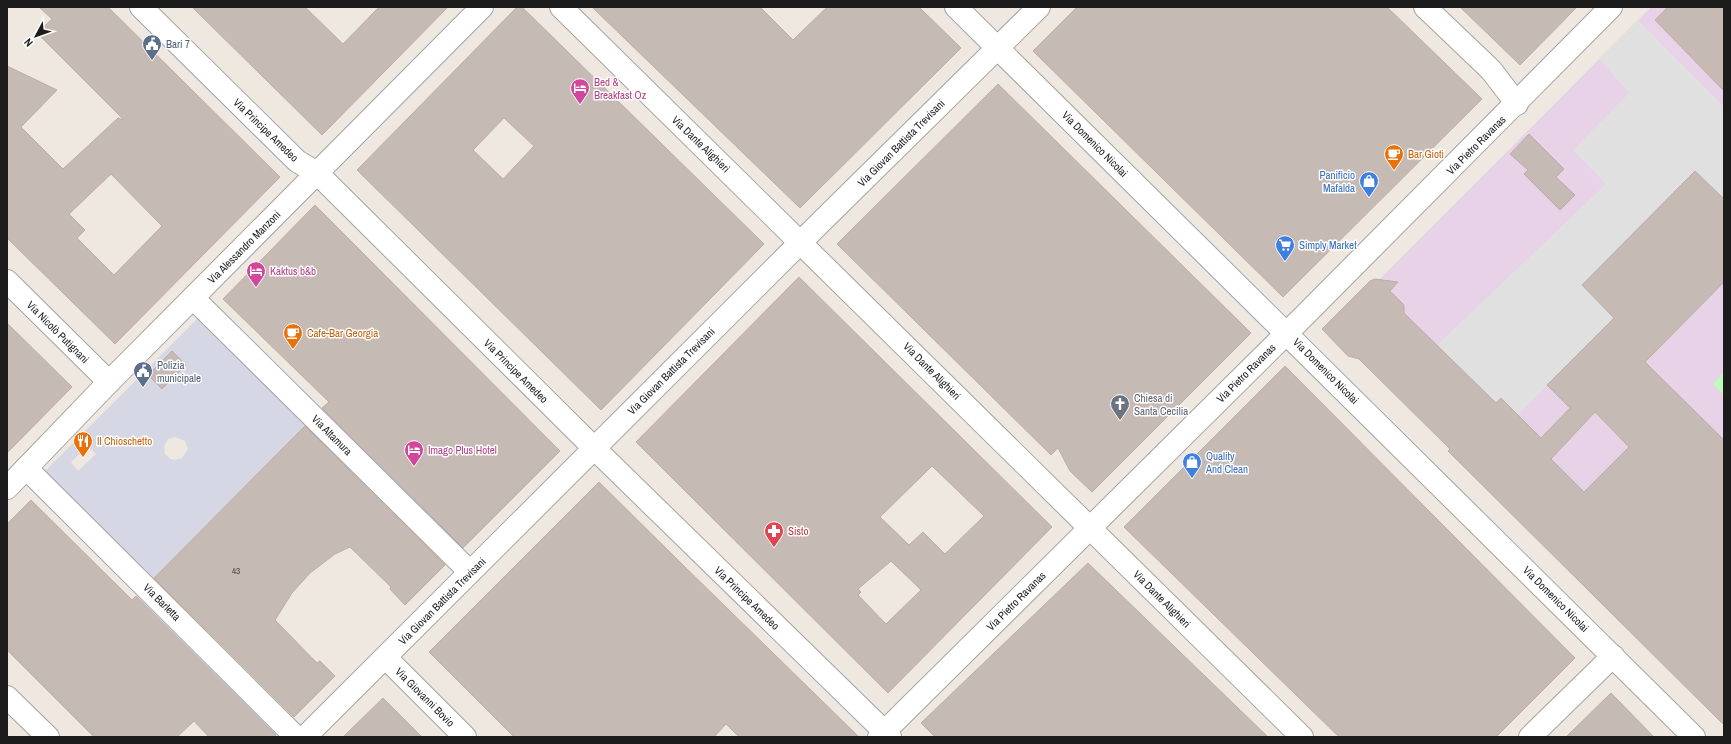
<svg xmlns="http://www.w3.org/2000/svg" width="1731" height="744" viewBox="0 0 1731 744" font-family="'Archivo Narrow',sans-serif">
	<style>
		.industrial { fill: #e8d2e7 }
		.park { fill: #bcfdba }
		.parking { fill: #e0e0e0 }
		.plaza { fill: #d5d7e4; fill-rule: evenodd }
		.building { fill: #c6bab4; stroke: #c1aca3; fill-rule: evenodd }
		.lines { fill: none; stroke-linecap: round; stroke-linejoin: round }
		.minor-casing { stroke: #a3a3a3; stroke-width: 24 }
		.tertiary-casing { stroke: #a3a3a3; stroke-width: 24 }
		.minor { stroke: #fff; stroke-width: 22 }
		.tertiary { stroke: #fff; stroke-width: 22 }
		.labels { text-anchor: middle; stroke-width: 3; stroke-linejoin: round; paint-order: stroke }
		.number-label { font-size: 9px; fill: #464442 }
		.service-label { font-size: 11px; fill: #4e5e75; stroke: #fff; text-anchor: start }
		.hotel-label { font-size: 11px; fill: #b23c85; stroke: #fff; text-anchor: start }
		.street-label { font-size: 11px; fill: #1c1c1c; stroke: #fff }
		.food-label { font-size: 11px; fill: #c56008; stroke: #fff; text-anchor: start }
		.shop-label { font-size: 11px; fill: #366cbe; stroke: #fff; text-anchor: start }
		.worship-label { font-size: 11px; fill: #5b616d; stroke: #fff; text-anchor: start }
		.health-label { font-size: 11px; fill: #be3a42; stroke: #fff; text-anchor: start }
	</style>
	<rect width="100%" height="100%" fill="#eee8e1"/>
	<!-- industrial -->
	<path class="industrial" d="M1651 7H1724V725L1448 451 1451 448 1357 357 1348 356 1326 325 1370 281 1379 280Z"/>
	<!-- park -->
	<path class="park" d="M1724 372V395L1713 384Z"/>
	<!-- parking -->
	<path class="parking" d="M1638 20 1724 107V199L1695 171 1582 285 1614 318 1518 415 1496 403 1437 345 1606 184 1573 150 1629 93 1599 59Z"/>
	<!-- plaza -->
	<path class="plaza" d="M199 317 307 424 153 579 45 471ZM175 437 185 441 188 449 182 458 175 460 171 459 165 454 164 446 168 439ZM88 446 96 454 78 471 71 462Z"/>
	<!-- building -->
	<g class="building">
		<path d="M39 7H108L280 177 115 344 7 238V66L57 90 21 127 63 169 118 118 124 120 37 33 52 19ZM111 174 162 226 114 275 77 238 85 230 69 214Z"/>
		<path d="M192 7H305L343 44 379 7H448L322 135Z"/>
		<path d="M517 7H522L764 244 601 410 357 170ZM504 118 534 146 503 179 473 150Z"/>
		<path d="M592 7H760L793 40 827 7H919L961 48 800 208Z"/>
		<path d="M1077 7H1387L1482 99 1283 297 1033 51Z"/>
		<path d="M1460 7H1577L1520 65Z"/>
		<path d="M1668 7H1724V91L1655 20Z"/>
		<path d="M998 84 1251 333 1092 492 1070 471 1058 448 1051 455 837 244Z"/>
		<path d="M1529 134 1564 169 1556 177 1575 195 1560 210 1524 174 1528 170 1510 154Z"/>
		<path d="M1695 171 1724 199V282L1645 362 1724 440V725L1448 451 1450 449 1359 359 1348 356 1322 329 1370 281 1375 279 1398 282 1390 291 1404 305V313L1496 403 1501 398 1541 438 1570 408 1547 385 1614 318 1582 285ZM1595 412 1629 447 1584 492 1551 459Z"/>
		<path d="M315 205 560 451 463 548 322 408 329 402 223 299Z"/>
		<path d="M799 277 1052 527 888 693 636 442ZM932 466 984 516 945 554 923 532 909 545 880 517ZM891 561 921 590 886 624 858 595 861 592 858 589Z"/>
		<path d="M7 323 72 387 7 453Z"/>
		<path d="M172 351 186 365 162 389 148 375Z"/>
		<path d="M1285 366 1575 658 1496 737H1339L1124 527Z"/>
		<path d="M305 426 445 565 405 605 390 589 391 587 350 547 335 554 310 573 292 593 275 620 317 663 320 661 335 676 294 717 154 578Z"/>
		<path d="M599 482 685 567 859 737H739L726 724 714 737H514L429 652Z"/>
		<path d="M31 500 132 600 136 596 276 735 274 737H209L194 721 177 737H94L7 650V524Z"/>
		<path d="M1088 563 1268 737H935L921 723Z"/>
		<path d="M1611 693 1654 737H1566Z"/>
		<path d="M383 698 422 737H343Z"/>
	</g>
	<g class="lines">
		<!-- minor casing -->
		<g class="minor-casing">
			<g id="minor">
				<path d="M141 7 297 161 317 173 594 448 890 737"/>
				<path d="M956 7 1694 737"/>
				<path d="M1425 7 1491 70 1517 104"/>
				<path d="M7 281 109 382"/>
				<path d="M193 298 470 572"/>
				<path d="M26 468 296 737"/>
				<path d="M7 488 109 382 482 7"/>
				<path d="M386 658 465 737"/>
				<path d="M7 697 48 737"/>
				<path d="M305 737 823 220 1039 7"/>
				<path d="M879 737 1303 317 1611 7"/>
				<path d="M1530 737 1613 656"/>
			</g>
		</g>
		<!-- tertiary casing -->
		<g class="tertiary-casing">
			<path id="tertiary" d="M561 7 1302 737"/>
		</g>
		<!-- minor -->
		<use href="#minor" class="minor"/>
		<!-- tertiary -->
		<use href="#tertiary" class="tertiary"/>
	</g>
	<!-- icons -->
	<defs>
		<g id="civic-pin" transform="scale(1)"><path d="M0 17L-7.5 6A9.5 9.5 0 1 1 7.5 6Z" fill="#5c6f8a" stroke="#fff"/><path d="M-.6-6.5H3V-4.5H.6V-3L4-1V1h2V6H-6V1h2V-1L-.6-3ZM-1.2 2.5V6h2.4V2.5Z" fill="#fff"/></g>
		<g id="hotel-pin" transform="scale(1)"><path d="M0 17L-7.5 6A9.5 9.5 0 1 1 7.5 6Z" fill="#d1479c" stroke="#fff"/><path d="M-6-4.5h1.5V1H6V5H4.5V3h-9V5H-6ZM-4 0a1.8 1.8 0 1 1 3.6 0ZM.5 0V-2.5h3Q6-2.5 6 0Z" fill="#fff"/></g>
		<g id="cafe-pin" transform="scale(1)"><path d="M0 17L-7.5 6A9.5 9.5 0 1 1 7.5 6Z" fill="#e8710a" stroke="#fff"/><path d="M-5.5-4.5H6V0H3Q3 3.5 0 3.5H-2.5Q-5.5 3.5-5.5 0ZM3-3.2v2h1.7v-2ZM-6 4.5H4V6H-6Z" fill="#fff"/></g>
		<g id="shop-pin" transform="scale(1)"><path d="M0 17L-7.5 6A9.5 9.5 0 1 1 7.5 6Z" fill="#3f7fe0" stroke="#fff"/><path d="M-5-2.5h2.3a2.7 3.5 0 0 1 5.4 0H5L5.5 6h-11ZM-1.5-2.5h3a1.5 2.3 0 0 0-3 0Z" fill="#fff"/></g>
		<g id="supermarket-pin" transform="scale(1)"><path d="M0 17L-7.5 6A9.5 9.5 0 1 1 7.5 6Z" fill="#3f7fe0" stroke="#fff"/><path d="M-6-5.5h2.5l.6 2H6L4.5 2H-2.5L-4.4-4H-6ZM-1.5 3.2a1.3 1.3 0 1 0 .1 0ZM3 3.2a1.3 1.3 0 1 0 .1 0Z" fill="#fff"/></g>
		<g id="church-pin" transform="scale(1)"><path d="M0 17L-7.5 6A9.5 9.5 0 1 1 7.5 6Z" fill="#6b7280" stroke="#fff"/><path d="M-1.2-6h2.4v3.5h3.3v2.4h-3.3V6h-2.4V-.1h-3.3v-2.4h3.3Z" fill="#fff"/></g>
		<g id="restaurant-pin" transform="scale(1)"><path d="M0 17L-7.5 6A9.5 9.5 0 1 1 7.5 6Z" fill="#e8710a" stroke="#fff"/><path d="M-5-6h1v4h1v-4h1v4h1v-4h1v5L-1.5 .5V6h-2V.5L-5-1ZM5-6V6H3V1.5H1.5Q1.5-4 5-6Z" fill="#fff"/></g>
		<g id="pharmacy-pin" transform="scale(1)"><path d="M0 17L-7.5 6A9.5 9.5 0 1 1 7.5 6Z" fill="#e0444e" stroke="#fff"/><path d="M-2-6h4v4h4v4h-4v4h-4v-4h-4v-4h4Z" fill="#fff"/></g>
	</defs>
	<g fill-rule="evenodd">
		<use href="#civic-pin" x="152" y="44"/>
		<use href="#hotel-pin" x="580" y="88"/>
		<use href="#cafe-pin" x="1394" y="154"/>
		<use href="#shop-pin" x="1369" y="181"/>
		<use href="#supermarket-pin" x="1285" y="245"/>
		<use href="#hotel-pin" x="256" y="271"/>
		<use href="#cafe-pin" x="293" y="333"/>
		<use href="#civic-pin" x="143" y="371"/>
		<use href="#church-pin" x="1120" y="404"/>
		<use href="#restaurant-pin" x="83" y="441"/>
		<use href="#hotel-pin" x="414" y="450"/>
		<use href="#shop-pin" x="1192" y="462"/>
		<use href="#pharmacy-pin" x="774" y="531"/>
	</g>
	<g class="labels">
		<!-- number labels -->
		<g class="number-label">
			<text x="236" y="574">43</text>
		</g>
		<!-- service labels -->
		<g class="service-label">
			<text x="166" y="48">Bari 7</text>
			<text x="157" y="369">Polizia<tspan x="157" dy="13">municipale</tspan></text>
		</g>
		<!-- hotel labels -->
		<g class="hotel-label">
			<text x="594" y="86">Bed &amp;<tspan x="594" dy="13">Breakfast Oz</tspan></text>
			<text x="270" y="275">Kaktus b&amp;b</text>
			<text x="428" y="454">Imago Plus Hotel</text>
		</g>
		<!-- street labels -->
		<g class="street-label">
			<text transform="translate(266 130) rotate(44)" y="4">Via Principe Amedeo</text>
			<text transform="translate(901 143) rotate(-45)" y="4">Via Giovan Battista Trevisani</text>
			<text transform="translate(701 144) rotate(44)" y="4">Via Dante Alighieri</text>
			<text transform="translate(1095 144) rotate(45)" y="4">Via Domenico Nicolai</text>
			<text transform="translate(1476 145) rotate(-45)" y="4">Via Pietro Ravanas</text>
			<text transform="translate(244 247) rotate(-45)" y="4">Via Alessandro Manzoni</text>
			<text transform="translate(58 332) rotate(45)" y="4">Via Nicolò Putignani</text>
			<text transform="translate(516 371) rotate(45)" y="4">Via Principe Amedeo</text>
			<text transform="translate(671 371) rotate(-45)" y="4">Via Giovan Battista Trevisani</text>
			<text transform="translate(932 371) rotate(45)" y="4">Via Dante Alighieri</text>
			<text transform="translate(1326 371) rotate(45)" y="4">Via Domenico Nicolai</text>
			<text transform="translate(1246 373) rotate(-45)" y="4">Via Pietro Ravanas</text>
			<text transform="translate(332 435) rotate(45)" y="4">Via Altamura</text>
			<text transform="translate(747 598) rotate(44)" y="4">Via Principe Amedeo</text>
			<text transform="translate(1162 599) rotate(45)" y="4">Via Dante Alighieri</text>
			<text transform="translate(1556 599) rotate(45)" y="4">Via Domenico Nicolai</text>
			<text transform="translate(442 601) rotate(-45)" y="4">Via Giovan Battista Trevisani</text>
			<text transform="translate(1016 601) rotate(-45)" y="4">Via Pietro Ravanas</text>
			<text transform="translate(162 602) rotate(45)" y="4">Via Barletta</text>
			<text transform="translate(425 697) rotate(45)" y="4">Via Giovanni Bovio</text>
		</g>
		<!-- food labels -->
		<g class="food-label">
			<text x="1408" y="158">Bar Giotì</text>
			<text x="307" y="337">Cafe-Bar Georgia</text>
			<text x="97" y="445">Il Chioschetto</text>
		</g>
		<!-- shop labels -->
		<g class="shop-label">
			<text x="1355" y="179" text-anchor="end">Panificio<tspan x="1355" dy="13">Mafalda</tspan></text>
			<text x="1299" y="249">Simply Market</text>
			<text x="1206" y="460">Quality<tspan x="1206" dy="13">And Clean</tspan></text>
		</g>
		<!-- worship labels -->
		<g class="worship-label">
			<text x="1134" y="402">Chiesa di<tspan x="1134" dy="13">Santa Cecilia</tspan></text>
		</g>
		<!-- health labels -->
		<g class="health-label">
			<text x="788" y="535">Sisto</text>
		</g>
	</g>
	<!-- border -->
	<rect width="1731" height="744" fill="none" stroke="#1c1c1c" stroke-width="16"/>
	<!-- north arrow -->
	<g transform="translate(36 36) rotate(229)" stroke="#ffffff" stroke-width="3" paint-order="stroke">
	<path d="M0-3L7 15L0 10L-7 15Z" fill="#1c1c1c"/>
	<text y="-6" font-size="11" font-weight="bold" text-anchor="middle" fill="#1c1c1c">N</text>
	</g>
</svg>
